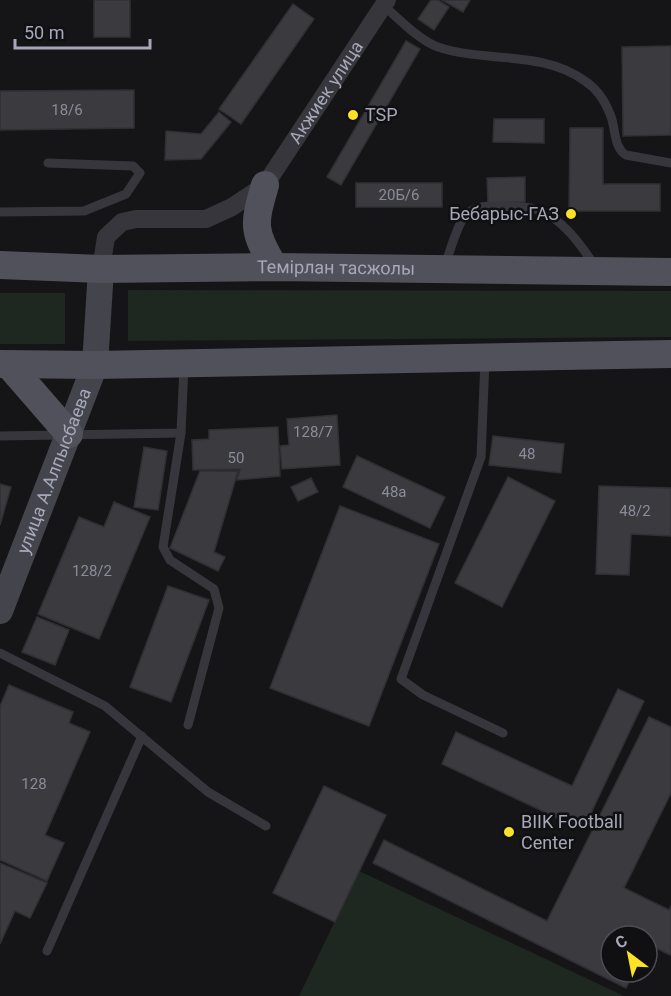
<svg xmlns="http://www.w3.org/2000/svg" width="671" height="996" viewBox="0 0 671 996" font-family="Roboto,sans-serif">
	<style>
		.green { fill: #1f2721 }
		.building { fill: #3a3a3f; stroke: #302f33; stroke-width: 1.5 }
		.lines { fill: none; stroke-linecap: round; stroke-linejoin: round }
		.lane { stroke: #36363c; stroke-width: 9 }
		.street { stroke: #36363c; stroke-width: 18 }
		.secondary { stroke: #43444c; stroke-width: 26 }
		.primary { stroke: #51515b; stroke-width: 28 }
		.poi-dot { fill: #fde226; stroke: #101012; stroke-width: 2 }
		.labels { text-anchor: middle; stroke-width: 5; stroke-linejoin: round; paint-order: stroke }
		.number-label { font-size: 15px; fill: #8b8c9a }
		.street-label { font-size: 18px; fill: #a6a8b8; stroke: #101012 }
		.poi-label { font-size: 18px; fill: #a6a8b8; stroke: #101012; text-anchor: start }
	</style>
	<rect width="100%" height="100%" fill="#151517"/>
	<!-- green -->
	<g class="green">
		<path d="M128 290 671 291V337L128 341Z"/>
		<rect x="0" y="293" width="65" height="51"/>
		<path d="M359 871 624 996H299Z"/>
	</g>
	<!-- building -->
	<g class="building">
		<rect x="94" y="0" width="36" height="37"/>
		<path d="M431 0H438L449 7 434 30 418 19Z"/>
		<path d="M442 0H470L463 12Z"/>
		<path d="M293 4 314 19 241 124 219 109Z"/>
		<path d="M406 41 420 49 341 185 327 177Z"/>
		<path d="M671 46V135L623 136 622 47Z"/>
		<path d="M134 90V128L0 130V91Z"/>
		<path d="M219 112 231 122 201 159 165 160 166 131 201 134Z"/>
		<path d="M494 119H544V143L493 142Z"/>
		<path d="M570 128H603V184H660V211H569Z"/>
		<path d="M525 177V202L488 203 487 178Z"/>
		<rect x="356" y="183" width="86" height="24"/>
		<path d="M337 415 340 465 282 469 280 446 289 445 287 419Z"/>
		<path d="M278 427 280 476 237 480 240 469 193 470 192 440 209 439V430Z"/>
		<path d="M493 436 564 444 561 473 489 465Z"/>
		<path d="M144 447 167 451 158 510 134 507Z"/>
		<path d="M357 456 445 497 430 528 343 487Z"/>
		<path d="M200 471H238L214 552 225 557 218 571 170 548Z"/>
		<path d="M508 477 555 501 502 607 455 583Z"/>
		<path d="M311 478 318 492 298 501 291 487Z"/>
		<path d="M0 484 11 487 0 525Z"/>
		<path d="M599 486 671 488V536L631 534 629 575 596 574Z"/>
		<path d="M114 502 150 517 99 639 38 614 79 517 104 527Z"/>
		<path d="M340 506 439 544 369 726 270 688Z"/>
		<path d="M168 586 209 600 171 702 130 687Z"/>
		<path d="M37 617 69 630 55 665 22 652Z"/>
		<path d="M9 685 73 712 69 723 90 732 45 835 64 843 47 881 0 860V706Z"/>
		<path d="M618 689 644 701 583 830 442 764 456 732 572 786Z"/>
		<path d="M649 717 671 727V793L624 888 669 910 671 906V953L670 955 648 944 647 946V936H611V972H634L626 988 373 863 384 840 547 921Z"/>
		<path d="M324 786 386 815 335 922 273 893Z"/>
		<path d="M0 863 47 883 30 918 15 911 0 944Z"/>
	</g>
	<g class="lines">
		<!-- lane -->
		<g class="lane">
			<path d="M383 5C398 18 420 41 438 47 486 63 542 50 585 81 597 89 605 101 610 114 616 127 613 147 626 155L671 163"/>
			<path d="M0 212 84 211 126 194 140 173 133 166 48 163"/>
			<path d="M445 265C450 252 456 228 464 217 473 206 485 206 498 206 510 207 523 206 535 209 561 216 581 245 595 266"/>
			<path d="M485 360 481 457 401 679 423 695 503 733"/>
			<path d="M181 433 163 547 170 560 214 589 219 608 188 725"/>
			<path d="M0 436 181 433 184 366"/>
			<path d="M0 653 105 706 208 792 266 826"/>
			<path d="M47 951 142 736"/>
		</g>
		<!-- street -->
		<path class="street" id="s1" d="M101 269 106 237 122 222 136 219H206L232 207 265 185 387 0"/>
		<!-- secondary -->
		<path class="secondary" id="s2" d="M0 611 95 365 101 269"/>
		<!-- primary -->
		<g class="primary">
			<path d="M265 185C253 226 253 230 274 267"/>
			<path id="s3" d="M0 265 101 269 274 267 671 272"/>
			<path d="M0 364 95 365 671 354"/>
			<path d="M9 365 69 434"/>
		</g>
	</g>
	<!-- markers -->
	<g class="poi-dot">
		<circle cx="353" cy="115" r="6"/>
		<circle cx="571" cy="214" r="6"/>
		<circle cx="509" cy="832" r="6"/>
	</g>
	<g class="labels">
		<!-- number labels -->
		<g class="number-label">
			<text x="67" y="115">18/6</text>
			<text x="399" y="200">20Б/6</text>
			<text x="313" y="437">128/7</text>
			<text x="527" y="459">48</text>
			<text x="236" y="463">50</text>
			<text x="394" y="497">48а</text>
			<text x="635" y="516">48/2</text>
			<text x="92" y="576">128/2</text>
			<text x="34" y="789">128</text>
		</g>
		<!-- street labels -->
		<g class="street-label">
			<text dy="6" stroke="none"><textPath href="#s1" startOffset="318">Акжиек улица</textPath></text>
			<text dy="6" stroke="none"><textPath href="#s3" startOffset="336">Темірлан тасжолы</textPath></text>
			<text dy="6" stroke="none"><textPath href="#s2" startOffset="150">улица А.Алпысбаева</textPath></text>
		</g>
		<!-- poi labels -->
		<g class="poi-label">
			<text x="365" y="121">TSP</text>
			<text x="559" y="220" text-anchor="end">Бебарыс-ГАЗ</text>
			<text x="521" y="828">BIIK Football<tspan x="521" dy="21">Center</tspan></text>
		</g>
	</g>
	<!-- north arrow -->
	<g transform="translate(629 954) rotate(328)"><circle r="28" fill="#101012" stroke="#4c4d54" stroke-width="1.5"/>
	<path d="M0-4.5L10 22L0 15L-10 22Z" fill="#fde226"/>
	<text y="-9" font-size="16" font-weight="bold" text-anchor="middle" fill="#a6a8b8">С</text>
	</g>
	<!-- scale -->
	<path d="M15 39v9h135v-9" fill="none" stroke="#a6a8b8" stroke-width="3"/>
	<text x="24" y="39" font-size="18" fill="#a6a8b8" stroke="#101012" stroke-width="4.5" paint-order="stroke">50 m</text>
</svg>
